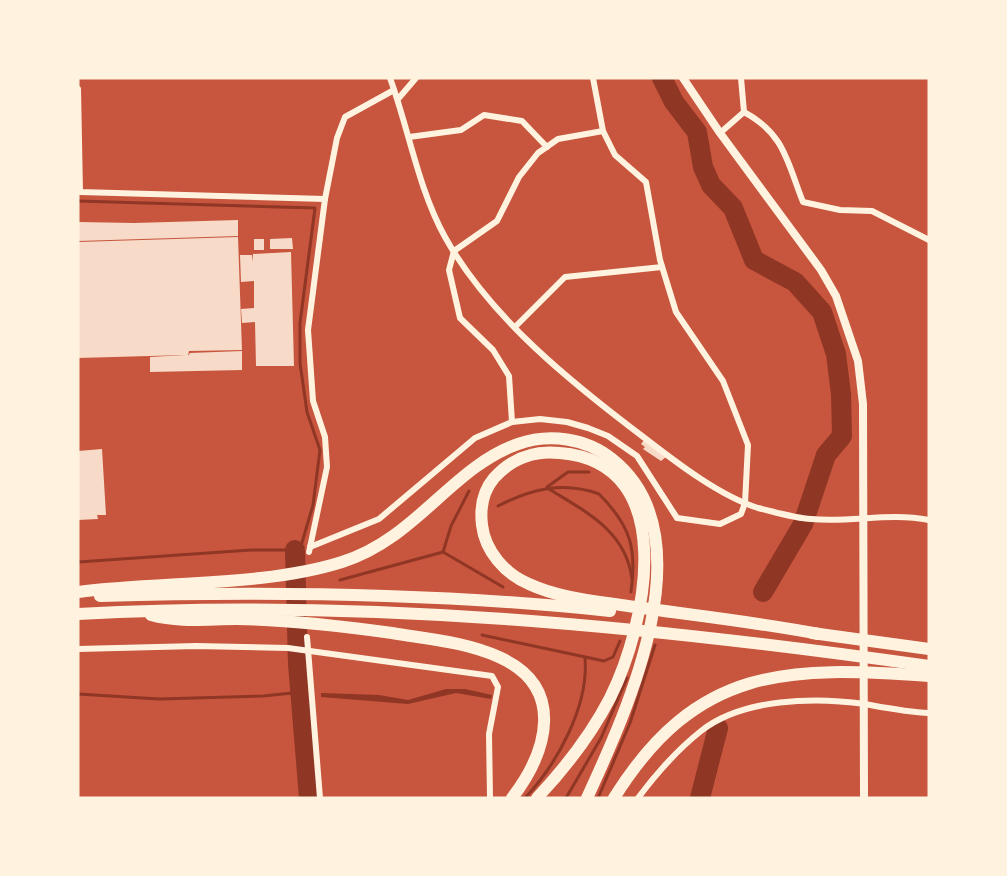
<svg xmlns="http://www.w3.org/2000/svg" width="1007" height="876" viewBox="0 0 1007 876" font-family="Mulish,sans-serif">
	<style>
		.water { fill: #8f3625 }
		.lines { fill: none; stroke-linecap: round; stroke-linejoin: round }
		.stream { stroke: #8f3625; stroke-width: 3 }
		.river { stroke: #8f3625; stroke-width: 20 }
		.building { fill: #f7dbc8 }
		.minor { stroke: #fff3e0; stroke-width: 6 }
		.tertiary { stroke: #fff3e0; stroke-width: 8 }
		.motorway { stroke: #fff3e0; stroke-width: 12 }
	</style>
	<rect width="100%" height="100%" fill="#c8553d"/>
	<!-- water -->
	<path class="water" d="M446 689H465L492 695 491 699 456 693 408 704 321 697V693L379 695 408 700Z"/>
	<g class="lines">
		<!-- stream -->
		<g class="stream">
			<path d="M78 201 315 208 300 323V363L307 412 320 450 313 505 301 546 295 550H251L78 562"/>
			<path d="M547 487 568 472H589"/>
			<path d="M549 489C586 512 626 531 632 579"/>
			<path d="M498 506C531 489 563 481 599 494 631 526 637 549 631 592"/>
			<path d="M443 552 451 526 469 491"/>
			<path d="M340 580 443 552 503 587"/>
			<path d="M482 635 604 661 613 657 620 641"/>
			<path d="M78 694 159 699 263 696 302 692"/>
			<path d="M525 798C557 764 589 706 585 658"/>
			<path d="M566 798 601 738 627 678"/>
			<path d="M598 798 630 723 655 645"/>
		</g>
		<!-- river -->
		<g class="river">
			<path d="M662 78 674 102 697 132 703 167 711 185 733 208 754 260 795 282 822 312 836 354 841 394 842 436 826 455 803 524 763 592"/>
			<path d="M295 550 298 664 309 798"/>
			<path d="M700 798 718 728"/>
		</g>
	</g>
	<!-- building -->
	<g class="building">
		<path d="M238 220V236L78 241V222L134 223Z"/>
		<path d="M238 237 242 350 189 351 188 356 190 353 242 351V370L150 372V357L185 355 78 358V242Z"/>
		<path d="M292 238 293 249H270V239Z"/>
		<rect x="254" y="239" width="10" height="11"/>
		<path d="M291 252 294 366H256L255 322 242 323 241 309 254 308V281L241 282 240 255H252L253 262V254Z"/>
		<path d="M644 440 667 456 661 461 643 449 645 447 641 444Z"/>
		<path d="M102 449 106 515H97L98 519 78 520V451Z"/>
	</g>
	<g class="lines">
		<!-- minor -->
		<g class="minor">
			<path d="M390 78C409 130 418 188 445 237 490 318 573 384 646 439 677 463 720 496 758 508 775 512 794 518 811 519 851 523 889 512 929 520"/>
			<path d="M78 89 80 192 325 199"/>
			<path d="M398 99 416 78"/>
			<path d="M744 112C785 134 787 162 803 202L840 210 872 211 929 240"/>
			<path d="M720 133 744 112 741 78"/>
			<path d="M409 137 461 130 484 115 522 121 547 147"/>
			<path d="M516 326 565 277 662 267"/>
			<path d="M512 422 509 376 493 350 460 318 449 270 454 251 497 221 519 177 538 153 558 139 603 131"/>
			<path d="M310 547 379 519 475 438 512 422 540 419 567 422 588 428 608 436 637 456 677 518 720 524 741 514 745 503 748 445 723 381 676 312 660 260 646 182 615 155 603 131 593 78"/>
			<path d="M309 552 327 467 325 437 313 401 308 330 325 199 337 138 345 117 394 90"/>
			<path d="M307 637 320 798"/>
			<path d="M78 649 196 646 288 648 492 676 498 687 489 734 490 798"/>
			<path d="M638 798C656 774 677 750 701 731 743 698 815 697 865 704 887 708 907 712 929 713"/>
		</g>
		<!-- tertiary -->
		<path class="tertiary" d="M683 78 720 133 821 270 836 296 858 361 863 404 864 798"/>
		<!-- motorway -->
		<g class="motorway">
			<path d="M78 592C161 581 263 587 342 562 416 539 452 467 518 444 549 433 586 438 612 459 708 535 628 709 587 798"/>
			<path d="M100 596C270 591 441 593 610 611"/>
			<path d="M78 614C363 598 647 626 929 666"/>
			<path d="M151 615C180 623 208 619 237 619 289 620 341 626 392 633 428 639 466 642 499 657 566 687 548 751 512 798"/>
			<path d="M812 633 929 649"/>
			<path d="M537 798C566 767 591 735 610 698 646 626 682 463 560 453 534 450 512 458 494 478 483 491 480 508 482 525 485 551 505 574 529 584 559 598 595 601 628 606 691 615 756 622 819 634"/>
			<path d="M614 798C697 665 788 666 929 676"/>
		</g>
	</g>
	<!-- border -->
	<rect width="1007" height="876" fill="none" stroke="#fff3e0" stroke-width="159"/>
</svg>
